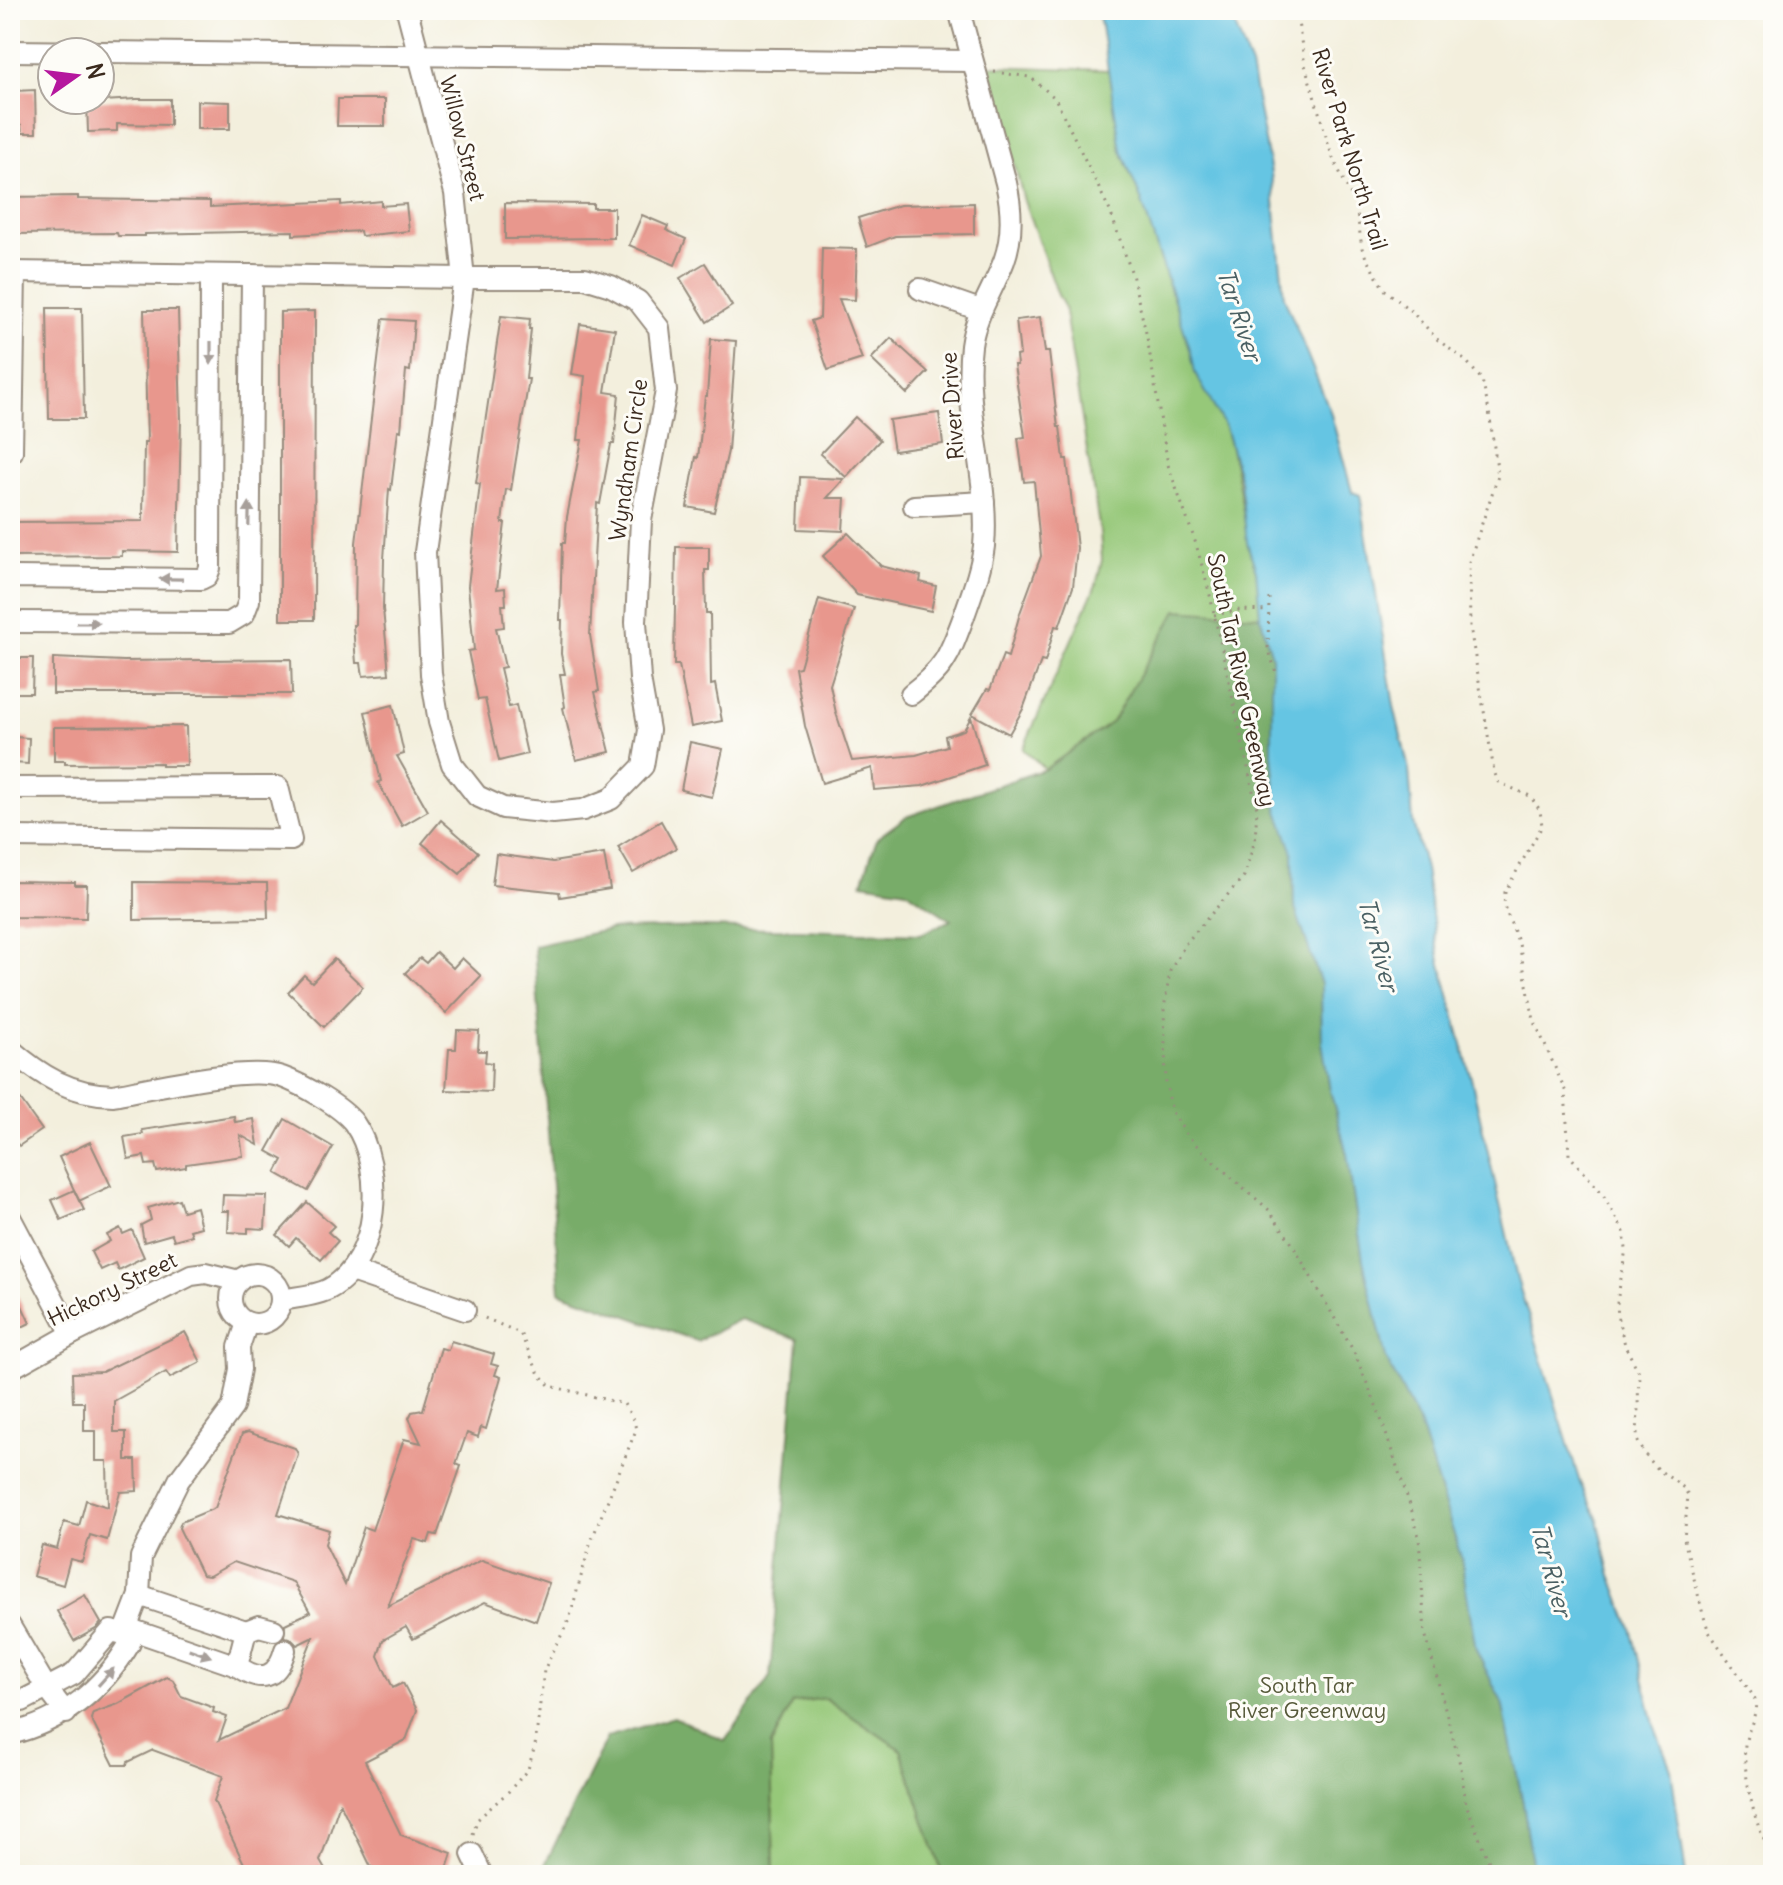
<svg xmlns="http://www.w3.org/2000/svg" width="1783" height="1885" viewBox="0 0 1783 1885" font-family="Delius,sans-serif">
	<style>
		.green { fill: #96c879; stroke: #68794c; stroke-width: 2 }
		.forest { fill: #78ac69; stroke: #5a6b44; stroke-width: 2 }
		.water { fill: #65c5e3; stroke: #507880; stroke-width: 2 }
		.building { fill: #e8978d }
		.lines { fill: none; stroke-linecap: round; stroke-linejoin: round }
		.minor-casing { stroke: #978c7e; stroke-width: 24 }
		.path { stroke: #978c7e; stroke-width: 3; stroke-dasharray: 2 6; stroke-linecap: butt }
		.minor { stroke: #fff; stroke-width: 20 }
		.oneway { fill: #a79f9a }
		.labels { text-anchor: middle; stroke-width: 6; stroke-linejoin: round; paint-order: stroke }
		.street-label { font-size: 22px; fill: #3b2a1e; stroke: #fdfcf7 }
		.park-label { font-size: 22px; fill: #565939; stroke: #fdfcf7 }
		.water-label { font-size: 24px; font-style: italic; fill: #4a6063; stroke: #fdfcf7 }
	</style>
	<rect width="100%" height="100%" fill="#fdfcf7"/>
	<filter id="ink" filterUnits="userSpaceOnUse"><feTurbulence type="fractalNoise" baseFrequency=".0125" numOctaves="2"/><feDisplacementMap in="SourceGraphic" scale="16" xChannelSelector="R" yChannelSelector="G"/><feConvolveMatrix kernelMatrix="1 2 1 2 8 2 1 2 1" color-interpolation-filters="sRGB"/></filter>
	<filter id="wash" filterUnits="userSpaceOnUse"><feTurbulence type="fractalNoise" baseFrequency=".006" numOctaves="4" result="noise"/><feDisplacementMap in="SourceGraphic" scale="32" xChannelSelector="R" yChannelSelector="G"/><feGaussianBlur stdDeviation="1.8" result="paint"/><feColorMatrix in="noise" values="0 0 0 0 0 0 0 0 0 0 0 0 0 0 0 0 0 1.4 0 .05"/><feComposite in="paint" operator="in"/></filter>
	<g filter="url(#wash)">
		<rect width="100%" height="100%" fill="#f3efdd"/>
		<!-- green -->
		<g class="green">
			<path d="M989 66 1109 70 1121 151 1141 199 1191 352C1197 385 1217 402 1226 431 1241 478 1242 525 1256 571L1534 1875 1045 769 1023 749 1096 585 1102 560 1100 532 1064 306 1058 295 1024 201Z"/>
			<path d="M825 1698 901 1750 943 1875H774L771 1746 792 1703Z"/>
		</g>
		<!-- forest -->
		<path class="forest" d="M1177 610 1260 616 1272 656V754L1277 808 1293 852 1294 905 1321 984 1322 1042 1330 1090 1347 1154 1363 1260 1386 1358 1420 1426 1461 1557 1476 1650 1502 1702 1523 1803 1534 1875H943L901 1750 825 1698 792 1703 771 1745 774 1875H540L607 1737 674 1717 725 1741 770 1677 798 1339 741 1319 697 1341 560 1292 534 946 611 929 707 927 921 934 951 920 906 890 862 883 877 838 906 817 1045 769 1112 722Z"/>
		<!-- water -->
		<path class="water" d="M1095 10H1229L1251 67 1271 173 1284 297 1330 411 1352 492 1360 495 1394 706 1409 770 1413 822 1425 869 1438 953 1471 1078 1517 1279 1580 1483 1598 1520 1610 1572 1632 1631 1654 1725 1671 1769 1686 1875H1534L1523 1803 1502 1702 1476 1650 1461 1557 1420 1426 1386 1358 1363 1260 1347 1154 1330 1090 1322 1042 1321 984 1294 905 1293 853 1277 808 1272 754V656L1260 616 1256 571 1247 543 1240 480 1225 427 1195 373 1191 352 1141 199 1121 150 1100 20Z"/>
		<g id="blocks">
			<!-- building -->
			<g class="building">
				<path d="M35 90 36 133H22L21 125H10V101H15V91Z"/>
				<path d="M136 99H170V125L117 124V131L88 132 87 102Z"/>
				<path d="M338 99H385V126H337Z"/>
				<path d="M197 101 230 102V129H197Z"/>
				<path d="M78 196V199L210 201V207L341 201V205L381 201V206L406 204 409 231 361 236 360 231 293 235V231L145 234V236H118L117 233 10 234V197Z"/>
				<path d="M505 203 593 204V208H614V238L505 239Z"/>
				<path d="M974 203V234L895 236 867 247 858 218 900 205Z"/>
				<path d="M642 215 668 226 666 230 686 239 675 265 629 245Z"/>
				<path d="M822 248 857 249 855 300 839 299 862 359 828 370 811 321 820 318Z"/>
				<path d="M705 263 732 306 707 322 680 278Z"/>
				<path d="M47 308H82L84 419H49Z"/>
				<path d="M144 310H178L181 419 178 552 122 551V556L10 557V522L143 521 144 442H147Z"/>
				<path d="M315 311 314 620H280V312Z"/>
				<path d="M501 316 530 319 529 329H531L526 379H529L511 490 506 489 502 523H505L497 589 505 588 506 605H502L504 627 496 628 505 667 500 668 509 707 516 705 527 754 499 761 485 699 478 700 468 651 474 650 468 586 480 484 476 483Z"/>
				<path d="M1040 317 1045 352H1049L1058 427H1060L1064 459H1067L1077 548 1073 587 1059 627 1055 626 1045 662 1041 661 1023 709 1009 734 972 714 987 689 990 690 1003 655 1008 657 1020 613 1041 556 1034 481 1024 482 1018 438 1025 437 1014 365H1017L1016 356 1020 355 1016 320Z"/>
				<path d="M383 319 414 321 410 371 406 370 401 431 398 430 391 490 389 489 384 559 383 609 389 674 363 676 361 663H356L353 625H355L356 543Z"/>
				<path d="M580 324 615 329 605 392 619 394 614 444H611L600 504 597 503 590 635 599 691 595 692 610 752 576 760 563 708 565 707 560 674H565L561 654 562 620H560L562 543H565L567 517 582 440H578L585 376 572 374Z"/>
				<path d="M891 338 928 372 907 394 871 359Z"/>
				<path d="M711 339 736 341 728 451 714 512 687 507 696 457 698 458 705 396H707Z"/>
				<path d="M939 413 943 444 894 451 889 420Z"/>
				<path d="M855 417 880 440 846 477 820 454Z"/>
				<path d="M800 477 844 479 827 498H845L843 531 798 529Z"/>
				<path d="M848 533 881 566 921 576 920 582 936 586 931 611 857 595 823 556Z"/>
				<path d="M676 547H709V570H705L706 613H710L711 685 715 684 722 721 691 727 679 665H674Z"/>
				<path d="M819 599 854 609 830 685 836 713 852 761 916 755 947 746 945 736 964 730 971 717 985 765 922 786 874 790 872 768 822 783 805 726 795 668 800 667Z"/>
				<path d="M15 658H33L32 693H15Z"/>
				<path d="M53 658 124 661 291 659 292 694H53Z"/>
				<path d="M393 705 404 754 397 756 428 811 402 826 378 782 381 781 365 712Z"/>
				<path d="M186 726 187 766H162V763L65 764V761H54V727Z"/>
				<path d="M14 737 29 738 28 764 13 763Z"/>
				<path d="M690 742 723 749 712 797 681 790Z"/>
				<path d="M441 820 478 852 460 874 422 843Z"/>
				<path d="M661 821 676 848 633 873 618 847Z"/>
				<path d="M496 854 553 862 604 854 610 889 560 897 559 892 492 885Z"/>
				<path d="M10 881 75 882V885H87L86 918 10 917Z"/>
				<path d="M134 882 267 883 268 918 134 920Z"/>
				<path d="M436 952 453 968 462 958 481 976 446 1013 405 973 420 958 426 963Z"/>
				<path d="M334 959 363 987 324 1027 288 992 304 975 312 982Z"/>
				<path d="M457 1030 479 1031 478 1051H486L485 1062 492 1063 491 1092 446 1090 449 1049H456Z"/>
				<path d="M10 1085 42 1130 19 1146 10 1134Z"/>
				<path d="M234 1116 235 1122 254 1119 258 1145 240 1135 243 1156 186 1164V1167L157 1172 155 1164 146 1165 144 1156 128 1159 124 1137 143 1134 142 1130Z"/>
				<path d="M285 1119 333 1147 308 1191 276 1173 283 1160 267 1151Z"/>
				<path d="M90 1142 111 1186 79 1201 59 1157Z"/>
				<path d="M74 1190 84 1210 61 1220 52 1200Z"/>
				<path d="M223 1195 267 1196 265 1229 248 1228V1233L228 1232 229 1211H222Z"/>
				<path d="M179 1199 183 1211 196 1207 201 1227 190 1230 192 1235 174 1240 172 1234 144 1242 141 1225 151 1220 148 1208Z"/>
				<path d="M307 1202 334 1226 328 1232 338 1241 321 1260 296 1238 289 1246 277 1235Z"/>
				<path d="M120 1228 123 1234 132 1230 144 1257 118 1270 115 1263 100 1270 91 1252 110 1241 107 1235Z"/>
				<path d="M10 1280 30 1323 10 1333Z"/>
				<path d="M185 1332 201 1362 170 1378 166 1372 114 1401V1432H126V1460H136L137 1491 120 1492 107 1540 90 1535 82 1562 70 1559 63 1585 33 1576 42 1545 57 1549 64 1522 79 1526 86 1500 108 1507 107 1461H96V1431H84V1402H73L72 1373 102 1372Z"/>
				<path d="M451 1341 494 1354 491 1364 498 1366 495 1375 501 1377 486 1429 481 1427 478 1437 467 1433 456 1464 461 1466 437 1535 431 1534 428 1543 414 1539 388 1606 482 1560 549 1583 536 1621 485 1602 413 1639 406 1627 383 1640 378 1656 393 1688 403 1683 417 1710 406 1740 365 1761 401 1835 452 1853 445 1875H395L371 1867 340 1803 320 1861 328 1875 249 1874 214 1801 223 1776 153 1750 128 1762 127 1765H114L91 1719 93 1713 118 1704 167 1677 173 1680 181 1696 214 1708 213 1712 227 1717 219 1740 285 1708 313 1637 297 1645 290 1638 284 1637 285 1624 310 1612 293 1582 234 1562 209 1576 202 1575 179 1528 181 1522 215 1508 242 1434 248 1432 295 1448 298 1454 278 1514 329 1530 325 1544 345 1585 364 1527 372 1530 404 1439 421 1443 409 1418 412 1412 423 1410 441 1348 448 1350Z"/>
				<path d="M85 1595 101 1623 96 1629 74 1641 57 1611Z"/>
			</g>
		</g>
	</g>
	<g filter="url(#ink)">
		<use href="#blocks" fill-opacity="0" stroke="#978c7e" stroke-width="2"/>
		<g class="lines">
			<!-- minor casing -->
			<g class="minor-casing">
				<g id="minor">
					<path d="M10 51 972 61"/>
					<path d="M10 272 464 278 455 193 407 10"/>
					<path d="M464 278H585L611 286 638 301 659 328 666 391 641 520 636 622 640 679 649 730 643 766 611 799 583 810 553 813 503 808 477 796 452 764 439 722 431 674 425 552Z"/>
					<path d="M920 289 980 310"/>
					<path d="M10 452H12L15 272"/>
					<path d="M914 506 984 502"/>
					<path d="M10 579 15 577 201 579 207 576 210 568 211 275"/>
					<path d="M10 622 229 623 244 614 249 601 252 275"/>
					<path d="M911 694C946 667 949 656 964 616 972 593 981 570 984 546 990 480 963 409 971 346 975 315 993 290 1004 261 1013 236 1012 209 1006 183L959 10"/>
					<path d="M10 788 278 787 291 840 10 837"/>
					<path d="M10 1049C41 1076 70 1094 113 1095 151 1088 250 1065 282 1077 302 1084 342 1107 354 1123 385 1167 381 1261 329 1289 316 1296 296 1297 282 1300"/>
					<path d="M10 1217 72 1334"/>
					<path d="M351 1271 465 1310"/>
					<circle cx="256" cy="1299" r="25"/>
					<path d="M10 1369 72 1334 191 1275 206 1273 239 1281"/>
					<path d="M10 1626 46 1687 66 1713"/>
					<path d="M127 1628 237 1666 246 1631 139 1595"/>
					<path d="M246 1631 259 1626 274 1630"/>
					<path d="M124 1634 139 1595 141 1557 179 1480 233 1407 240 1369 239 1347 247 1323"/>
					<path d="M237 1666C261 1683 277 1679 285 1650"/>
					<path d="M10 1703 22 1701 74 1674 111 1631 124 1634"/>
					<path d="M10 1734C64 1721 102 1690 130 1643L124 1634"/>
					<path d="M472 1854 482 1875"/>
				</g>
			</g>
			<!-- path -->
			<g class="path">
				<path d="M1296 10 1305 65 1332 156 1356 206 1362 248 1367 260 1384 289 1412 312 1438 340 1467 362 1482 380 1489 411 1498 476 1469 562 1470 627 1494 771 1498 782 1530 796 1540 810 1542 826 1505 892 1504 906 1519 944 1534 1020 1565 1090 1569 1155 1602 1193 1624 1232 1626 1249 1617 1302 1618 1320 1626 1348 1639 1372 1637 1440 1646 1456 1659 1470 1684 1488 1688 1495 1684 1539 1703 1614 1709 1632 1754 1697C1760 1713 1747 1729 1745 1745 1742 1768 1756 1838 1773 1853"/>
				<path d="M994 72 1030 77 1055 98 1110 211 1132 274 1147 337 1168 465 1196 544 1210 595 1257 809 1255 840 1244 876 1186 943 1170 971 1164 1009 1166 1083 1172 1112 1186 1134 1205 1154 1269 1210 1291 1242 1354 1352 1378 1410 1411 1508 1419 1537 1425 1633 1461 1768 1466 1804 1494 1875"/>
				<path d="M1269 598 1268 647 1276 673"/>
				<path d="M1214 615 1240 610 1269 611"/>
				<path d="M473 1834 477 1820 509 1791 528 1769 535 1746 544 1670 569 1620 590 1544 636 1430 634 1420 624 1404 550 1386 539 1374 520 1333 480 1316"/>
			</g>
			<!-- minor -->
			<use href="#minor" class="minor"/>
		</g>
		<!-- one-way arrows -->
		<defs><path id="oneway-solid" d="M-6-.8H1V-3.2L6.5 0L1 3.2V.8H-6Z" transform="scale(2)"/></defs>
		<g class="oneway">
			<use href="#oneway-solid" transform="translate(211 353) rotate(90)"/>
			<use href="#oneway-solid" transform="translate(249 514) rotate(-89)"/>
			<use href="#oneway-solid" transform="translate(171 579) rotate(-179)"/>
			<use href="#oneway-solid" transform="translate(88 623)"/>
			<use href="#oneway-solid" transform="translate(200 1653) rotate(19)"/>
			<use href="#oneway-solid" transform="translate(106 1677) rotate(-48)"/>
		</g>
	</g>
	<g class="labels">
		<!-- street labels -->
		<g class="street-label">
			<text transform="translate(463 138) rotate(76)" y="8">Willow Street</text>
			<text transform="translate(1350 149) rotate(73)" y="8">River Park North Trail</text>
			<text transform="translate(952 406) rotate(-94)" y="8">River Drive</text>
			<text transform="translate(628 460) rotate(-82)" y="8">Wyndham Circle</text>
			<text transform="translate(1242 680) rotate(78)" y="8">South Tar River Greenway</text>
			<text transform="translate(112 1289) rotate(-26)" y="8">Hickory Street</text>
		</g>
		<!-- park labels -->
		<g class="park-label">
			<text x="1307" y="1693">South Tar<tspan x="1307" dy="25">River Greenway</tspan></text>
		</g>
		<!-- water labels -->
		<g class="water-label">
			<text transform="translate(1239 315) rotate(72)" y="8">Tar River</text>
			<text transform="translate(1378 945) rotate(75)" y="8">Tar River</text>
			<text transform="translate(1551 1570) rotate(75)" y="8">Tar River</text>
		</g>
	</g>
	<!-- margin -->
	<rect width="1783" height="1885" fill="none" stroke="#fdfcf7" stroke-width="40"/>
	<!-- north arrow -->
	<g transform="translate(76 76) rotate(76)"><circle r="38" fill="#fdfcf7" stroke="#afa8a0" stroke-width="2"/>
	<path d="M0-6L14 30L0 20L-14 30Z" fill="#b5179e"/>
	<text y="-12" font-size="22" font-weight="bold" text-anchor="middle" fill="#3b2a1e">N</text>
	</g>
</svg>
